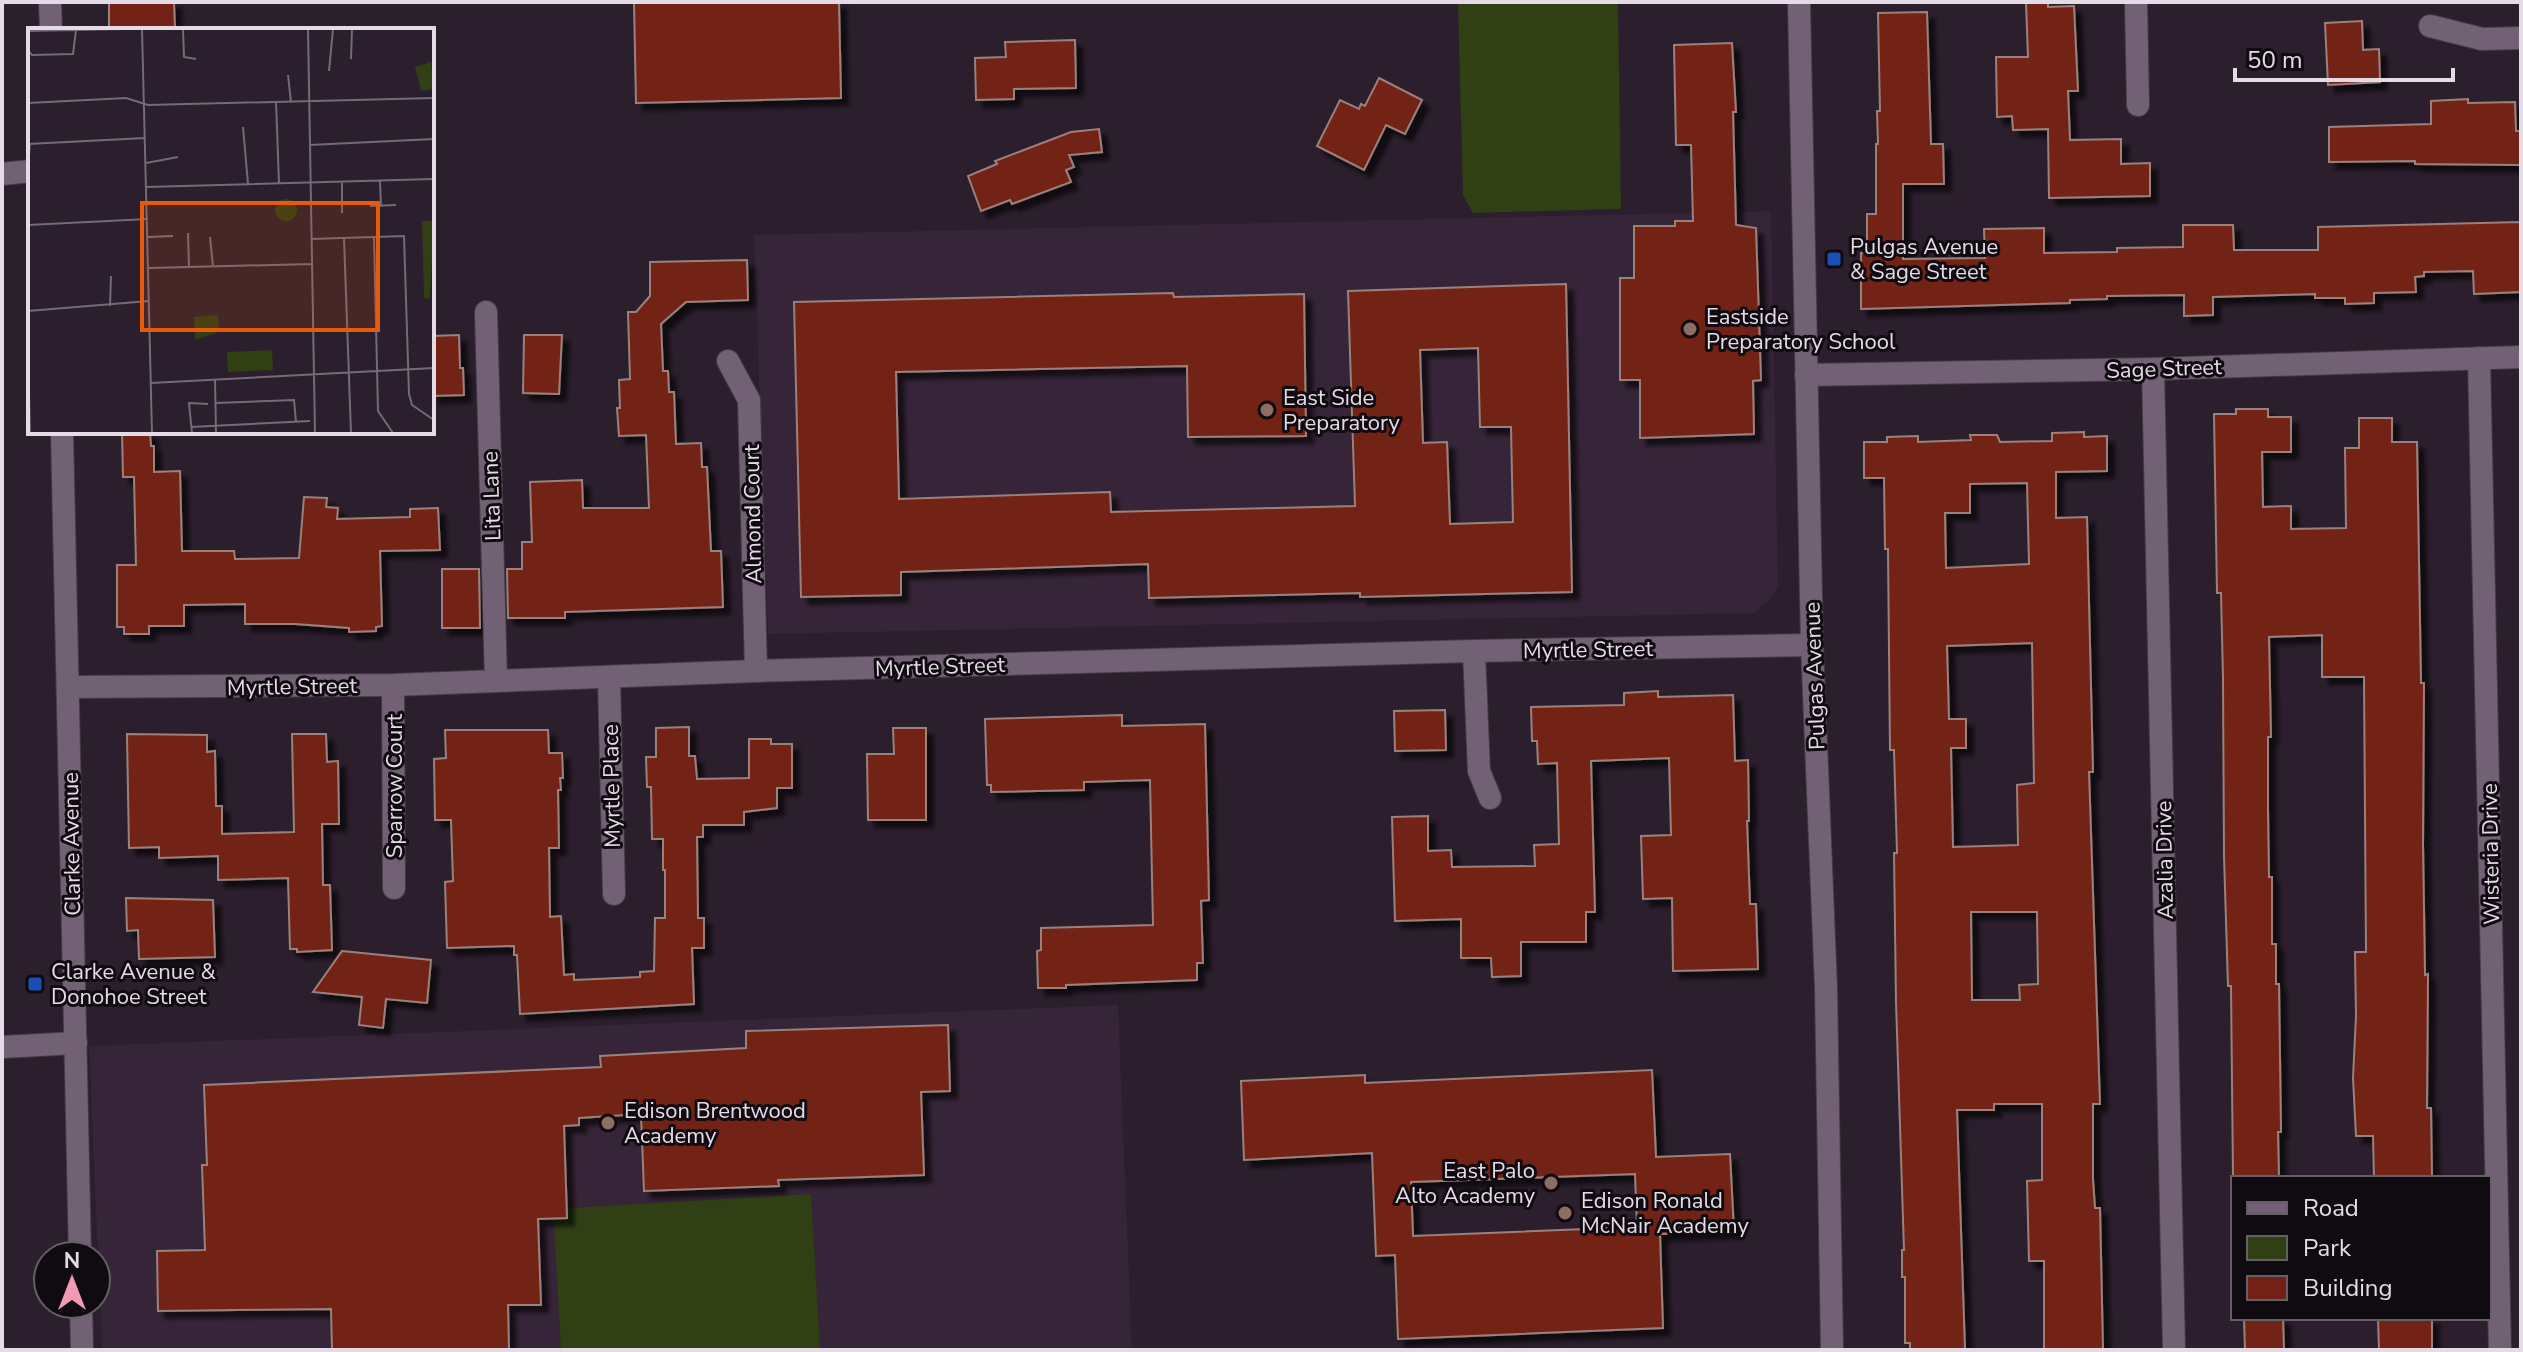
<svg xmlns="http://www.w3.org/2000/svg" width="2523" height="1352" viewBox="0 0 2523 1352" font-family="'Nunito Sans',sans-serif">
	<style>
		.built { fill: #362438 }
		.green { fill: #303f14 }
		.building { fill: #732017; stroke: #9b807c; stroke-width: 2; fill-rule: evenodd; filter: url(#shadow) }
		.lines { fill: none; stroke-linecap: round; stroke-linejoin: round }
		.minor-casing { stroke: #463b47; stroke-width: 24 }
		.tertiary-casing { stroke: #463b47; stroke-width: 24 }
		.minor { stroke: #726174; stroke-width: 22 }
		.tertiary { stroke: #726174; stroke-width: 22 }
		.transit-dot { fill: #1a4fb4; stroke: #100a11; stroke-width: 3 }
		.education-dot { fill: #8d6e63; stroke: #100a11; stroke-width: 3 }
		.labels { text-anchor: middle; stroke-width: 6; stroke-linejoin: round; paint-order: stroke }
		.poi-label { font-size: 22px; fill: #e5dbe6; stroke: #100a11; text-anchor: start }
		.street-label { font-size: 22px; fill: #e5dbe6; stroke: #100a11 }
		.inset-road { fill: none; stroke: #756a77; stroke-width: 2 }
		.view { fill: #e8590c; fill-opacity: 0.15; stroke: #e8590c; stroke-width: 4 }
		.inset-edge { fill: none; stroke: #e5dbe6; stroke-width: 4 }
	</style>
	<defs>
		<filter id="shadow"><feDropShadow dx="7" dy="7" stdDeviation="2" flood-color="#0009"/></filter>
	</defs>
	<rect width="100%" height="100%" fill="#2b1e2d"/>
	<!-- built -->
	<g class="built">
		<path d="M1771 211 1778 586 1769 601 1754 613 768 634 754 235Z"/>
		<path d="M1118 1005 1132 1350H102L89 1046Z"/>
	</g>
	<!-- green -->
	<g class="green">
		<path d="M1458 2H1618L1621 209 1473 213 1463 195Z"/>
		<path d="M811 1194 820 1350H561L553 1209Z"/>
	</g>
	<!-- building -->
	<g class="building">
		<path d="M109 2H174L175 30H109Z"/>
		<path d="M634 2H839L841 98 636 103Z"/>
		<path d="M2026 2H2048V7L2074 6 2078 91H2068L2070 140 2121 139V164L2150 163V196L2049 198 2048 129 2013 130 2012 116 1997 117 1996 57H2028Z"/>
		<path d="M1927 12 1931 144H1943L1944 184H1903V259L1985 258 1984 229 2044 228V253L2117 252V248L2183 247V225H2233L2234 250H2318V227L2521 222V292L2474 294 2473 271 2424 272V276L2415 277 2416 292 2374 293V303L2345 304V298H2315V294L2213 297V315L2184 316V295L2107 296V299L2070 300V303L1861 309V253H1867V214H1876V144H1878L1877 111H1880L1878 13Z"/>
		<path d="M2362 21 2363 50 2379 49 2380 82 2328 85 2325 23Z"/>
		<path d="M1075 40 1076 88 1014 89V99L976 100 975 58 1006 57 1005 42Z"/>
		<path d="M1732 43 1736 112H1733L1736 225 1756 228 1761 380 1753 381 1754 434 1640 438V380H1620V278H1634V226H1675V221H1693L1691 145H1676L1674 45Z"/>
		<path d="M1379 78 1422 100 1405 134 1386 125 1364 170 1317 146 1340 100 1359 109 1361 104 1365 106Z"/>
		<path d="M2468 99V103L2515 102 2516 131H2521V165L2415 164V161L2329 162V127L2431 124V101Z"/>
		<path d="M1099 129 1102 152 1069 155 1074 167 1066 170 1071 182 1012 204 1010 200 981 211 968 176 997 164 995 161 1071 132Z"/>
		<path d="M747 260 748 300 686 302 661 324 663 371H668L669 392H674L676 444 701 443 702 467H707L711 551H721L723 607 565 612V618H508L507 569H522V542H532L530 482 582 480 583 508H649L646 435 619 436 617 408H620L619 380 630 379 628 312H636L650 296V262Z"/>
		<path d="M1566 284 1572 592 1360 597V593L1149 598 1148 564 901 572V595L801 597 794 302 1173 293 1174 297 1304 294 1306 436 1188 437 1187 366 896 372 899 499 1110 492 1111 512 1355 506 1348 291ZM1478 348 1480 427H1511L1513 522 1450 524 1447 442 1423 443 1420 350Z"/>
		<path d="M459 335 460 368H463L464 395 432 396V336Z"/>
		<path d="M524 335H562L559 394 523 393Z"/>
		<path d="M2236 409H2268V417H2291V452H2262L2263 507 2291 506V529L2346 528 2345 448H2359V418H2392V442H2417L2421 683H2424L2423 845 2425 975 2428 974 2427 1108H2431L2432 1178H2374L2373 1136H2356L2353 1078 2356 1016 2355 952H2366L2364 677H2322V635L2269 637 2271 737H2268V812L2269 877H2272V944H2276V984H2279L2281 1132H2278L2279 1178H2233L2231 986H2228L2224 856 2223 678 2221 593H2217L2214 414H2236Z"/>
		<path d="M122 432H150L151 446H154V472L180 471 182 551H234L235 559 299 558 304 497 327 498 326 507 338 508 337 519 410 517V509L438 508 440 550 380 551 382 626 376 627V631L349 632V628L295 624H245V604L184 605V626H149V634H124V627H117V565H136L134 477H123Z"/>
		<path d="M2084 432V437L2107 436V471L2056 472V518L2087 517 2093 772H2089L2100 1104H2093V1179L2095 1208H2100L2103 1350H2044V1261H2029L2027 1181 2042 1180V1104H1994V1110H1957L1965 1350H1910V1343H1905V1277H1902V1250H1904L1896 1002 1894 853H1897L1894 750H1890L1888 549H1885L1884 478H1864V442H1887V437L1918 436V442L1971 440 1970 435H1997L2000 442 2052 441V433ZM2027 483 2029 564 1946 568 1945 513H1970V484ZM2032 643 2034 783 2017 785 2018 845 1953 847 1951 748H1966V719H1949L1947 646ZM1971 912H2037L2038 981V984L2019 985 2020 1000H1972Z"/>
		<path d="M442 569H479L480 628H442Z"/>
		<path d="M1658 691V697L1733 695 1735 761 1748 760 1749 821H1747L1750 904H1756L1758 969 1673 971 1672 898 1643 899 1641 836 1671 835 1669 758 1591 761 1595 912H1586V942H1521V976L1492 977 1491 958H1461V919L1395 921 1392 817 1428 816V851L1451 850 1452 867 1535 866 1534 845 1559 844 1557 763 1538 764 1537 741H1532L1531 707 1624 705V693Z"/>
		<path d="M1445 710 1446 750 1395 751 1394 711Z"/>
		<path d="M1122 715V726L1205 724 1209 900 1201 901 1203 963H1197V980L1066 985V988H1038L1037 951 1041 950V928L1153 925 1150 780 1084 782V790L991 792V785H987L985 719Z"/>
		<path d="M689 727V756H695L697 779 749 778V739H771V744H792V788H777V808L744 812V825H703V837H697L698 918H704V948H692L694 1004 520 1014 517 955H514V946L447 948 445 882 453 881 451 820H435L434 759 446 758 445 730H548L549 753H562L563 778H560L561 790H558L559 848H549L550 917 561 916 564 975 574 974V980L640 977V972L654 971 655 918H665V870H663V839H652L651 787H647L646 757H656V728Z"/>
		<path d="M893 728H926V820H868L867 754H894Z"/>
		<path d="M127 734 207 735V752L215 751 216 806H222V834L294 832 292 734H326L327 762 338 761 339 824H322L323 885H330L332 950 297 952V949H290L288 878 218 880V856L159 858V847L129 848Z"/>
		<path d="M126 898 213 900 215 957 139 959 138 930 127 931Z"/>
		<path d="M342 951 431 960 427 1003 386 999 383 1028 359 1025 362 997 313 992Z"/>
		<path d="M948 1025 950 1091 921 1092 924 1175 778 1180 779 1186 644 1191 641 1114 579 1118V1125L564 1126 567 1218 538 1219 541 1305H508L509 1350H332L331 1309 158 1311 157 1251 205 1250 202 1165H207L204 1085 601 1067 600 1056 746 1048V1031Z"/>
		<path d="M1652 1070 1656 1157 1730 1154 1734 1231 1660 1234 1663 1328 1398 1339 1395 1255 1376 1256 1372 1153 1244 1160 1241 1081 1365 1075V1083ZM1635 1174 1637 1227 1413 1236 1411 1182Z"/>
		<path d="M2244 1318H2283L2284 1350H2245Z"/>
		<path d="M2378 1318H2432V1350H2379Z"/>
	</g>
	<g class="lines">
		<!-- minor casing -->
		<g class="minor-casing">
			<g id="minor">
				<path d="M50 2 51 30"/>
				<path d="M2136 2 2138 105"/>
				<path d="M2430 26 2482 39 2521 38"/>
				<path d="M2 174 30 171"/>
				<path d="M486 312 496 681"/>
				<path d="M2479 358 2500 1350"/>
				<path d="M728 361 749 400 756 671"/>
				<path d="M2153 369 2174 1350"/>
				<path d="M1806 375 2153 369 2521 357"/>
				<path d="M62 432 80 1256"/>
				<path d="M1474 651 1479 771 1490 798"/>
				<path d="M609 678 614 894"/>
				<path d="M393 685 394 888"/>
				<path d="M68 687 393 685 756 671 1474 651 1812 645"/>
				<path d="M2 1047 76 1043"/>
				<path d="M81 1304 82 1350"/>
			</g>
		</g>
		<!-- tertiary casing -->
		<g class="tertiary-casing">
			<path id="tertiary" d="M1799 2 1812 645 1826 988 1832 1350"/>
		</g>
		<!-- minor -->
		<use href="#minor" class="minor"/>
		<!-- tertiary -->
		<use href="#tertiary" class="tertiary"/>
	</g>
	<!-- markers -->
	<g class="transit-dot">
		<rect x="1826" y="251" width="16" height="16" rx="4"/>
		<rect x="27" y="976" width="16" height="16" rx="4"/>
	</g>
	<g class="education-dot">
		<circle cx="1690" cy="329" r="8"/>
		<circle cx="1267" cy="410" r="8"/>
		<circle cx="608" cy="1123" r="8"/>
		<circle cx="1551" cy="1183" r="8"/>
		<circle cx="1565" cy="1213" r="8"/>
	</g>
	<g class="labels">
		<!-- poi labels -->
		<g class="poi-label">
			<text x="1850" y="254">Pulgas Avenue<tspan x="1850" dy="25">&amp; Sage Street</tspan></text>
			<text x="1706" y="324">Eastside<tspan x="1706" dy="25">Preparatory School</tspan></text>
			<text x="1283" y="405">East Side<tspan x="1283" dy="25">Preparatory</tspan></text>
			<text x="51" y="979">Clarke Avenue &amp;<tspan x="51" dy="25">Donohoe Street</tspan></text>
			<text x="624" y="1118">Edison Brentwood<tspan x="624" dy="25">Academy</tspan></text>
			<text x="1535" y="1178" text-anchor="end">East Palo<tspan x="1535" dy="25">Alto Academy</tspan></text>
			<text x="1581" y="1208">Edison Ronald<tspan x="1581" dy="25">McNair Academy</tspan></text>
		</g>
		<!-- street labels -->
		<g class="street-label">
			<text transform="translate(2164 368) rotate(-2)" y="8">Sage Street</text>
			<text transform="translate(491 496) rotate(-92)" y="8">Lita Lane</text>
			<text transform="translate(752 514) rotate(-91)" y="8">Almond Court</text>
			<text transform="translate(1588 649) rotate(-1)" y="8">Myrtle Street</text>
			<text transform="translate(940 666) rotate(-2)" y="8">Myrtle Street</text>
			<text transform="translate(1814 676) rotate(-92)" y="8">Pulgas Avenue</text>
			<text transform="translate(292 686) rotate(-1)" y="8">Myrtle Street</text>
			<text transform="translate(394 786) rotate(-90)" y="8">Sparrow Court</text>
			<text transform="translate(611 786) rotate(-91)" y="8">Myrtle Place</text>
			<text transform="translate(71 844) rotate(-91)" y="8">Clarke Avenue</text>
			<text transform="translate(2490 854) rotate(-91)" y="8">Wisteria Drive</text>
			<text transform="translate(2164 860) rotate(-91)" y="8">Azalia Drive</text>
		</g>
	</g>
	<!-- overview -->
	<g transform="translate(28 28)">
		<rect width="406" height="406" fill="#2b1e2d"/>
		<path d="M403 34 406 61 393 63 387 39ZM247 182a11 11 0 1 1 22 0a11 11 0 1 1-22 0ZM394 193H406L402 271 396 270ZM190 287 191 304 167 312 166 289ZM244 322 245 342 200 344 199 324Z" fill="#303f14"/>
		<path class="inset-road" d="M114 1 124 405M155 1 156 29 168 31M280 1 287 405M0 3 95 1M0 22 4 27 45 26 48 2M323 31 324 1M301 43 305 1M260 47 263 74M248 74 251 155M0 75 98 70 120 77 406 70M215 99 220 156M0 116 117 110M281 117 406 111M118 135 150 129M0 139 2 115M352 152 353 179M314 153V185M118 159 406 151M342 178 368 177M0 197 120 191M160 205 161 239M120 209 145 208M182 209 185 238M346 209 350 383 365 405M316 210 323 405M283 211 376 208 381 366 384 377 406 392M121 240 284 236M82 278 83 248M0 283 121 273M0 321 2 405M187 351 188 405M123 355 406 340M188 375 266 372 268 394M163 399 282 393M164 405 161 375 180 376"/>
		<path class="view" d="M114 175H350V302H114Z"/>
		<rect width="406" height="406" class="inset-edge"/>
	</g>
	<!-- border -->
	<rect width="2523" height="1352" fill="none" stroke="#e5dbe6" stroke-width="8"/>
	<!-- legend -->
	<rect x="2231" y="1176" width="260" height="144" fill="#100a11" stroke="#655e66" stroke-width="2"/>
	<rect x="2247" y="1202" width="40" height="12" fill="#726174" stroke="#655e66" stroke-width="2"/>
	<text x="2303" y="1216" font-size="24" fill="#e5dbe6">Road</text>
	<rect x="2247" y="1236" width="40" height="24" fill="#303f14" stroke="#655e66" stroke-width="2"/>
	<text x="2303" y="1256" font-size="24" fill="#e5dbe6">Park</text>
	<rect x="2247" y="1276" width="40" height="24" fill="#732017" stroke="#655e66" stroke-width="2"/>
	<text x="2303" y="1296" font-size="24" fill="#e5dbe6">Building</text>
	<!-- north arrow -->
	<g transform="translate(72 1280)"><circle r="38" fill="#100a11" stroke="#655e66" stroke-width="2"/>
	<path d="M0-6L14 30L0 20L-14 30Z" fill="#f09ab6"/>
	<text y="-12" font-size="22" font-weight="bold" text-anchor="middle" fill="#e5dbe6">N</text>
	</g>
	<!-- scale -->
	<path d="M2235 68v12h218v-12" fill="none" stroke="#e5dbe6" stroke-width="4"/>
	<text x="2247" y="68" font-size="24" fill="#e5dbe6" stroke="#100a11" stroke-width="6" paint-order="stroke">50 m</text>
</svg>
